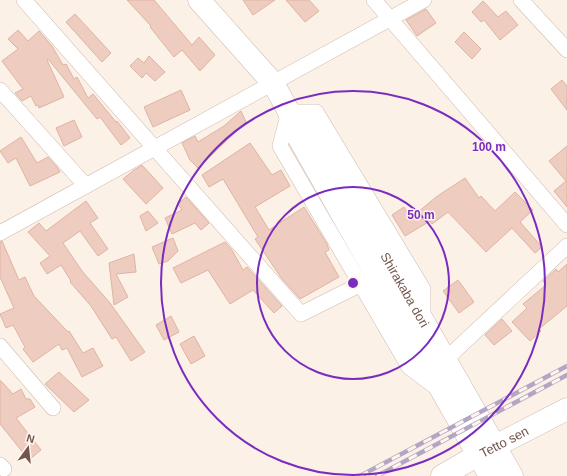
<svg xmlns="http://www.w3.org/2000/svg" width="567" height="476" viewBox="0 0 567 476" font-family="Helvetica,sans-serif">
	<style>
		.building { fill: #eecdc0; stroke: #dfb3a2 }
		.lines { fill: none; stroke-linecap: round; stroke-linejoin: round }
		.street-casing { stroke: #cebab1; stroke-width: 16 }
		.secondary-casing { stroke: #d0b9ae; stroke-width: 23 }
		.street { stroke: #fff; stroke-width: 15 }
		.secondary { stroke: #fff; stroke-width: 22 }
		.rail-casing { stroke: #b3a6c4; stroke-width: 4.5 }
		.rail { stroke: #fef5ed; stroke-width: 3; stroke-dasharray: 9; stroke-linecap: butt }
		.ring { fill: none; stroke: #7b2cbf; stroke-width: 2 }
		.labels { text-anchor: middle; stroke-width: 3; stroke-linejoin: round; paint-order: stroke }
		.street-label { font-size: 13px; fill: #72564d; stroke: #fef5ed }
		.centre { fill: #7b2cbf; stroke: #fef5ed; stroke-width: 2 }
		.ring-label { font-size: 12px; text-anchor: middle; font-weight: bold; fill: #7b2cbf; stroke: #fef5ed; stroke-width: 3; stroke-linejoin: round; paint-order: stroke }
	</style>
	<rect width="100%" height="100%" fill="#fbf1e7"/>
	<!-- building -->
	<g class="building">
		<path d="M127 0H154L192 45 199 37 215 55 200 71 182 50 174 57 150 27 151 26Z"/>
		<path d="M243 0H275L253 15Z"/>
		<path d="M286 0H309L319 11 305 22Z"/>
		<path d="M483 1 498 17 506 11 518 25 500 40 484 20 481 22 472 12Z"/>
		<path d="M426 9 436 23 417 36 406 20Z"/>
		<path d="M75 14 111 53 102 62 66 22Z"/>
		<path d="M18 30 28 41 39 31 52 46 63 65 66 64 74 79 77 77 88 98 93 94 116 122 117 121 130 138 121 145 100 117 97 119 48 59 47 60 64 97 39 108 38 105 36 106 31 96 22 101 15 93 23 89 2 61 18 49 8 39Z"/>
		<path d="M464 32 481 49 472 59 455 42Z"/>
		<path d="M149 56 165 72 155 81 146 73 142 78 130 66 138 58 144 63Z"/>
		<path d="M562 80 567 86V110L551 89Z"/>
		<path d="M181 90 190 110 153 127 144 107Z"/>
		<path d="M241 111 246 122 198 168 190 160 182 143 195 136 198 142 224 126Z"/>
		<path d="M74 120 82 137 64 146 56 128Z"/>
		<path d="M21 137 37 163 48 157 57 167 60 172 30 186 16 158 8 163 0 151Z"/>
		<path d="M250 143 272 175 281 170 290 186 255 207 269 230 304 207 327 244 329 250 325 252 339 277 300 299 282 279 255 239 258 237 223 179 209 187 202 175Z"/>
		<path d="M567 146V207L554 191 566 181 549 161Z"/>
		<path d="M142 165 163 188 146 204 123 179 134 170Z"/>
		<path d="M465 178 479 198 481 196 495 211 515 192 533 210 520 222 542 247 535 253 512 228 486 252 448 212 432 224 430 221 405 236 392 215 404 207 411 218 436 197Z"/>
		<path d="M186 197 209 223 201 230 195 223 172 234 165 218 182 210 178 204Z"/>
		<path d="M86 201 98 218 90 223 108 249 98 256 80 231 63 243 82 271 110 303 145 352 131 361 116 337 112 339 91 306 70 282 71 281 61 265 47 274 40 263 50 256 28 232 39 223 46 231Z"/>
		<path d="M148 211 158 223 146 231 140 216Z"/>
		<path d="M173 238 178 251 168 261 159 264 152 247Z"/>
		<path d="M2 241 19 280 25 277 34 296 68 332 69 331 83 353 93 348 103 366 82 377 67 348 62 350 59 344 33 362 23 349 25 347 13 325 6 328 0 314 14 308 0 277V242Z"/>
		<path d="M225 242 232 250 243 270 247 267 282 306 274 313 253 290 230 304 208 270 181 283 173 268Z"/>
		<path d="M134 254 136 272 116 274 128 297 114 305 109 263Z"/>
		<path d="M567 264V306L539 329 541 331 530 341 512 322 527 308 523 304 546 285 543 281 556 269 558 272Z"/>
		<path d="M458 280 474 302 459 313 443 291Z"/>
		<path d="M171 316 179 332 164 340 156 325Z"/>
		<path d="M502 319 512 331 494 345 485 335Z"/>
		<path d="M194 336 205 356 191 364 180 344Z"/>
		<path d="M59 372 89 400 74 412 45 384Z"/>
		<path d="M0 380 13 394 21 389 26 399H30L35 407 16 418 41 450 29 460 0 424Z"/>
	</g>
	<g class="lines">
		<!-- street casing -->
		<g class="street-casing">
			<g id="street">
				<path d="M24 0 301 314 361 284"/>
				<path d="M374 0 567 225"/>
				<path d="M521 0 567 50"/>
				<path d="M0 90 86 186"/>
				<path d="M0 233 424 0"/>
				<path d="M423 318V289L316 112H289L280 146 409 367 438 389"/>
				<path d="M0 346 53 408"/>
				<path d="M445 360 567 246"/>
				<path d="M0 465 4 469"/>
			</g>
		</g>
		<!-- secondary casing -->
		<g class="secondary-casing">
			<g id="secondary">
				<path d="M199 0 273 83 289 112 296 133 490 476"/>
				<path id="s1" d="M289 112 312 127 512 476"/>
				<path id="s2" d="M442 476 478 455 567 409"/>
			</g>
		</g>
		<!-- street -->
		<use href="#street" class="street"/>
		<!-- secondary -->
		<use href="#secondary" class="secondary"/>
		<!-- rail casing -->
		<g class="rail-casing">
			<g id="rail">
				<path d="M360 476 567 366"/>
				<path d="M377 476 567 375"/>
			</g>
		</g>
		<!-- rail -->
		<use href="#rail" class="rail"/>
	</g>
	<!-- distance rings -->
	<g class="ring">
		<circle cx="353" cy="283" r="96"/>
		<circle cx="353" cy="283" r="192"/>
	</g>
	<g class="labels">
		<!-- street labels -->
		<g class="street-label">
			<text dy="5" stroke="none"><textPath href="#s1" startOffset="215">Shirakaba dori</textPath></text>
			<text dy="5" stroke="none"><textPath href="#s2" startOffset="71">Tetto sen</textPath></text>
		</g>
	</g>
	<circle cx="353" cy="283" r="6" class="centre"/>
	<g class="ring-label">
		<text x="489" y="151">100 m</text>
		<text x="421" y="219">50 m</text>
	</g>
	<!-- north arrow -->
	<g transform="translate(28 448) rotate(15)" stroke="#fef5ed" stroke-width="3" paint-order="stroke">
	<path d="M0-3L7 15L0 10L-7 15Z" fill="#72564d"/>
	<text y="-6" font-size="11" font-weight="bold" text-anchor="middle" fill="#72564d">N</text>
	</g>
</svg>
